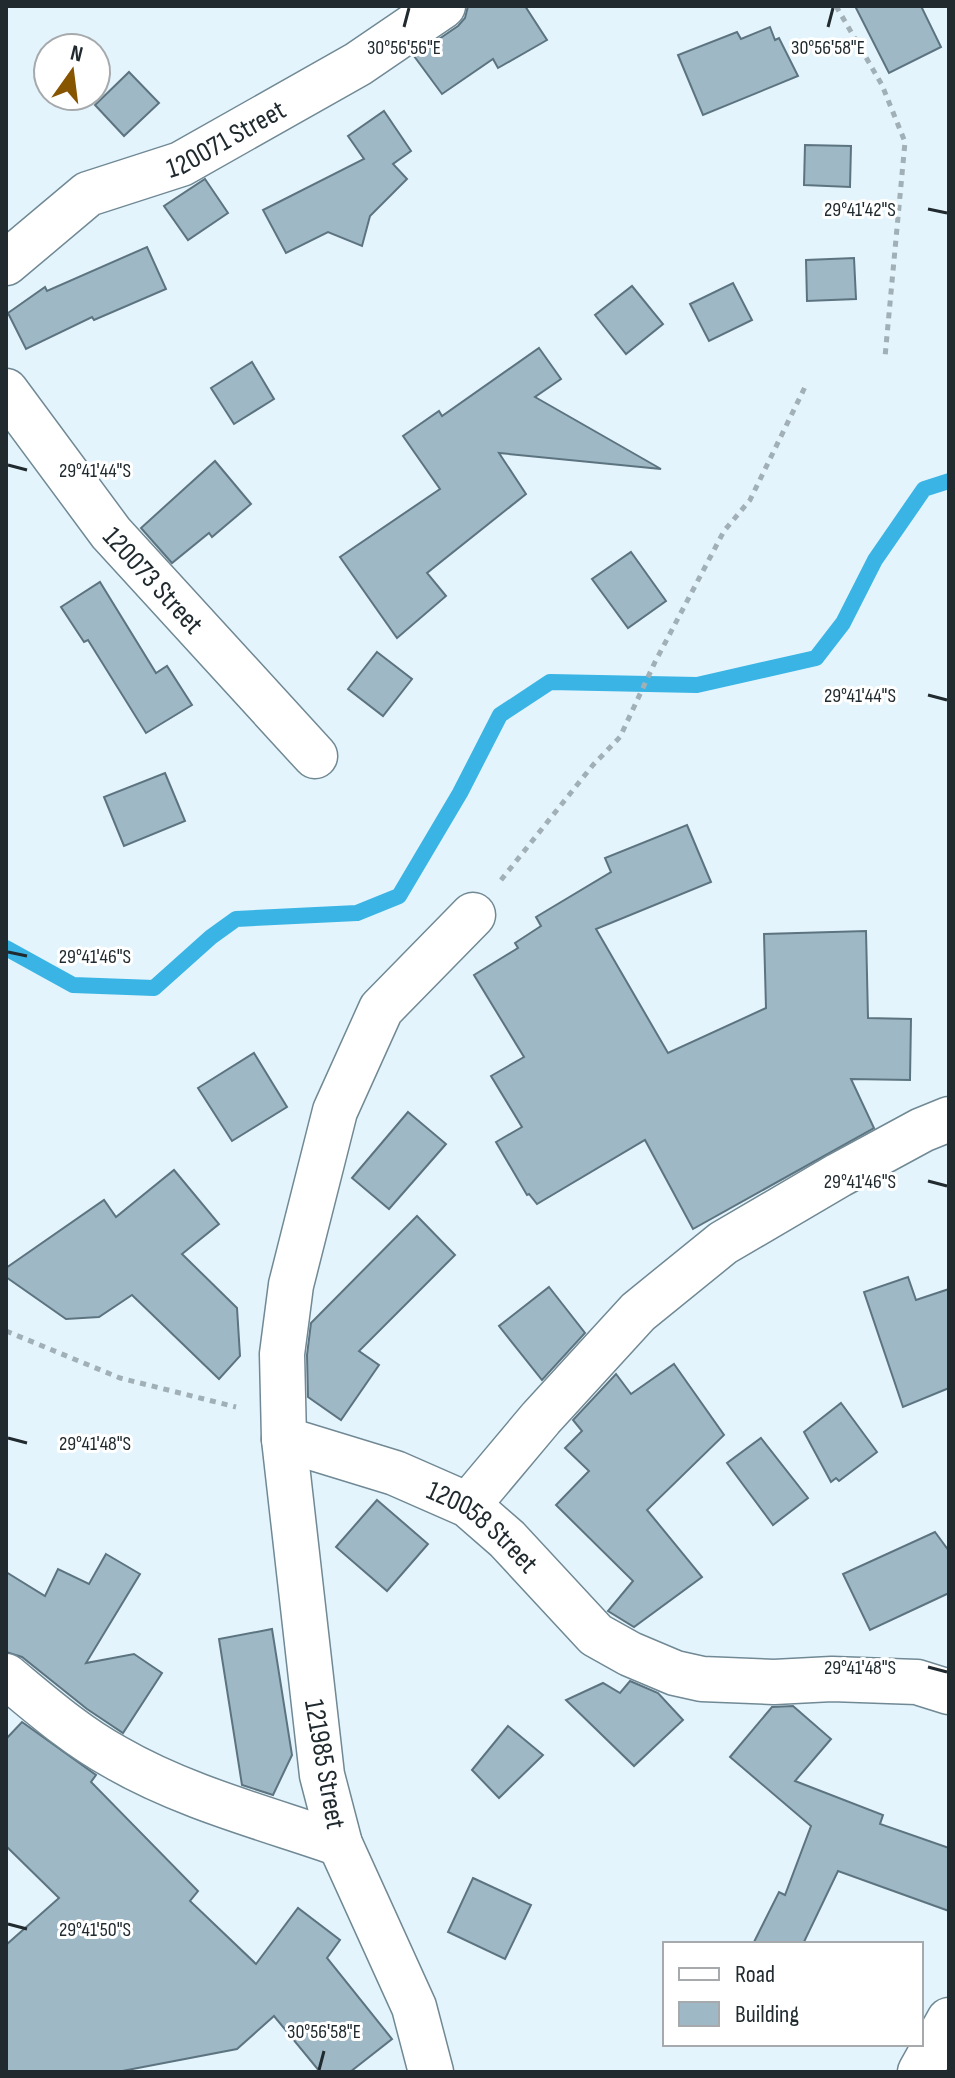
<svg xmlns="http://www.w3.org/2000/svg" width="955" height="2078" viewBox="0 0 955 2078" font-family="'Sofia Sans Condensed',sans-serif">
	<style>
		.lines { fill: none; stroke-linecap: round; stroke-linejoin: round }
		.stream { stroke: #39b4e4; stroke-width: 16 }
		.building { fill: #9fb8c5; stroke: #5c7480; stroke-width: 2 }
		.minor-casing { stroke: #708995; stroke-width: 47 }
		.path { stroke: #a1afb6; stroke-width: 5; stroke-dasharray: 6 6; stroke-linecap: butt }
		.minor { stroke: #fff; stroke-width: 44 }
		.ticks { fill: none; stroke: #202a2f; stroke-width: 3 }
		.labels { text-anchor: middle; stroke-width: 6; stroke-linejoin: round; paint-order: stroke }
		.street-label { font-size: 28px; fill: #202a2f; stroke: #fff }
		.ticks-label { font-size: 20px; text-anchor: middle; fill: #202a2f; stroke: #fff; stroke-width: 6; stroke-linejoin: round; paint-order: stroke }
	</style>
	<rect width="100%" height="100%" fill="#e4f4fc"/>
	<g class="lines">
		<!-- stream -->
		<path class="stream" d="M6 948 73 985 154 988 211 937 236 919 357 913 399 896 460 793 500 715 550 682 697 685 816 658 843 623 875 560 924 489 949 481"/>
	</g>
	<!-- building -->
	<g class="building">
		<path d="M468 6H525L547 40 498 68 493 59 442 94 414 56 458 26 465 18Z"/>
		<path d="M855 6H921L941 47 889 73Z"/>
		<path d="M770 27 775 40 779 38 798 76 703 115 678 55 737 32 741 39Z"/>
		<path d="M129 72 159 103 124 136 95 105Z"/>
		<path d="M384 111 411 151 393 164 407 179 370 216 362 246 328 232 286 253 263 210 364 159 348 136Z"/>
		<path d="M805 145 851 146 850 187 804 185Z"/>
		<path d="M205 179 228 213 188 240 164 206Z"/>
		<path d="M147 247 166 289 94 320 92 317 26 349 8 313 45 287 47 291Z"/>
		<path d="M854 258 856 299 807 301 806 260Z"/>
		<path d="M733 283 752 320 709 341 690 304Z"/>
		<path d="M632 286 663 324 626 354 595 315Z"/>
		<path d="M539 348 561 379 535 397 661 469 499 453 526 494 427 573 446 596 397 638 340 557 440 489 403 436 439 411 442 416Z"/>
		<path d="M252 362 274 399 234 424 211 388Z"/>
		<path d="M215 461 251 504 212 537 209 533 172 563 141 528Z"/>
		<path d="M631 552 666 601 628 628 592 579Z"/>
		<path d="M100 582 156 673 167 666 192 705 146 733 88 640 84 642 61 607Z"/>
		<path d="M377 652 412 679 383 716 348 689Z"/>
		<path d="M165 773 185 821 124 846 104 797Z"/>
		<path d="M687 825 711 882 596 929 668 1053 766 1008 764 934 866 931 868 1018 911 1019 910 1080 851 1079 874 1128 693 1229 645 1140 537 1204 529 1194 527 1195 496 1142 522 1127 491 1076 524 1057 474 975 518 948 515 943 541 926 536 917 611 872 605 858Z"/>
		<path d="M254 1053 287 1107 232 1141 198 1088Z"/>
		<path d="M408 1112 446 1144 389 1209 352 1178Z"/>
		<path d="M174 1170 219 1224 182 1254 237 1308 240 1356 219 1379 132 1295 99 1317 66 1319 6 1277V1268L104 1200 116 1217Z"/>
		<path d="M417 1216 455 1255 359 1351 379 1365 341 1420 308 1397 307 1355 311 1323Z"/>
		<path d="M908 1277 916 1300 949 1289V1388L903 1407 864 1292Z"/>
		<path d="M549 1287 585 1333 542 1380 499 1326Z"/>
		<path d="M674 1364 724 1435 647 1510 702 1577 634 1627 608 1611 633 1581 556 1505 589 1471 565 1448 582 1431 573 1420 616 1374 631 1394Z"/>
		<path d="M841 1403 877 1452 839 1481 836 1478 831 1482 804 1432Z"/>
		<path d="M761 1438 808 1498 773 1525 727 1463Z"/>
		<path d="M377 1500 428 1544 387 1591 336 1547Z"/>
		<path d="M935 1532 949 1551V1593L870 1630 843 1574Z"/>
		<path d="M106 1554 140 1574 86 1663 134 1654 162 1673 123 1733 87 1709 22 1657 6 1652V1572L45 1596 58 1569 89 1584Z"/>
		<path d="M272 1629 292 1755 273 1795 242 1785 219 1639Z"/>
		<path d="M630 1681 658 1693 683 1720 634 1766 566 1700 603 1683 620 1693Z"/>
		<path d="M793 1706 831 1739 795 1781 883 1815 880 1824 949 1848V1911L838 1871 803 1944H753L779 1892 785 1895 811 1826 730 1757 772 1707Z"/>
		<path d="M22 1722 96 1775 91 1782 198 1891 190 1901 256 1964 298 1908 340 1940 327 1958 392 2039 350 2072H320L274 2016 237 2049 117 2072H6V1945L59 1898 6 1846V1739Z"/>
		<path d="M508 1726 543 1755 499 1798 472 1770Z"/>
		<path d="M473 1878 531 1905 505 1959 448 1932Z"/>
	</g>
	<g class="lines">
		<!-- minor casing -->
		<g class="minor-casing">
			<g id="minor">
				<path id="s1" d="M6 263 88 194 181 164 358 64 443 6"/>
				<path id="s2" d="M6 391 111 533 315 756"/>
				<path id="s3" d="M284 1439 395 1473 468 1505 507 1539 596 1635 630 1654 675 1673 702 1679 774 1682 832 1679 917 1682 949 1692"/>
				<path d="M468 1505 541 1418 638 1312 723 1243 839 1175 922 1130 949 1119"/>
				<path d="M6 1676C41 1705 75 1735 115 1757 184 1797 265 1818 340 1844"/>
				<path d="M431 2072 414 2007 340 1844 322 1775 284 1439 282 1354 291 1285 335 1111 381 1009 473 915"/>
				<path d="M920 2072 949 2020"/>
			</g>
		</g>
		<!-- path -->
		<g class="path">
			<path d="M836 6 882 85 905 142 885 357"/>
			<path d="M501 880 593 765 620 737 655 662 724 531 750 500 805 387"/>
			<path d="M6 1331 120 1378 236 1407"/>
		</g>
		<!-- minor -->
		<use href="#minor" class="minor"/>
	</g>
	<!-- ticks -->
	<path class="ticks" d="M404 27 409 8M828 27 833 8M928 209 947 213M8 465 27 470M928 695 947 700M8 952 27 956M928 1181 947 1186M8 1438 27 1443M928 1667 947 1672M8 1924 27 1929M319 2070 324 2051"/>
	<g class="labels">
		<!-- street labels -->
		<g class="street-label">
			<text dy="10" stroke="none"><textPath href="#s1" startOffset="256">120071 Street</textPath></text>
			<text dy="10" stroke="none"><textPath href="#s2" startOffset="240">120073 Street</textPath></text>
			<text dy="10" stroke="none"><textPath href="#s3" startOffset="220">120058 Street</textPath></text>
			<text transform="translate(326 1764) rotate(80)" y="10">121985 Street</text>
		</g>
	</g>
	<g class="ticks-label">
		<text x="404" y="54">30°56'56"E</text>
		<text x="828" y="54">30°56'58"E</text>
		<text x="860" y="216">29°41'42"S</text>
		<text x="95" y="477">29°41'44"S</text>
		<text x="860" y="702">29°41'44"S</text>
		<text x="95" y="963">29°41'46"S</text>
		<text x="860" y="1188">29°41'46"S</text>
		<text x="95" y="1450">29°41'48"S</text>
		<text x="860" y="1674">29°41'48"S</text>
		<text x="95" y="1936">29°41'50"S</text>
		<text x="324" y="2038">30°56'58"E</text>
	</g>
	<!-- border -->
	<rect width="955" height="2078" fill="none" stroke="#202a2f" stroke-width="16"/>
	<!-- legend -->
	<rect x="663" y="1942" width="260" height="104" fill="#ffffff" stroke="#a6aaac" stroke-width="2"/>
	<rect x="679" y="1968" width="40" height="12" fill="#ffffff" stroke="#a6aaac" stroke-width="2"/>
	<text x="735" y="1982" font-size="24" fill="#202a2f">Road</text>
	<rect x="679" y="2002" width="40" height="24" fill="#9fb8c5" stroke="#a6aaac" stroke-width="2"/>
	<text x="735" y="2022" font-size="24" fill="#202a2f">Building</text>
	<!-- north arrow -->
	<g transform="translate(72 72) rotate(14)"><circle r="38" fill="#ffffff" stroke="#a6aaac" stroke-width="2"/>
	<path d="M0-6L14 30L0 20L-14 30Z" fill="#875400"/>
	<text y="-12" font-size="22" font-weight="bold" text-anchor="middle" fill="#202a2f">N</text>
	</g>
</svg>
